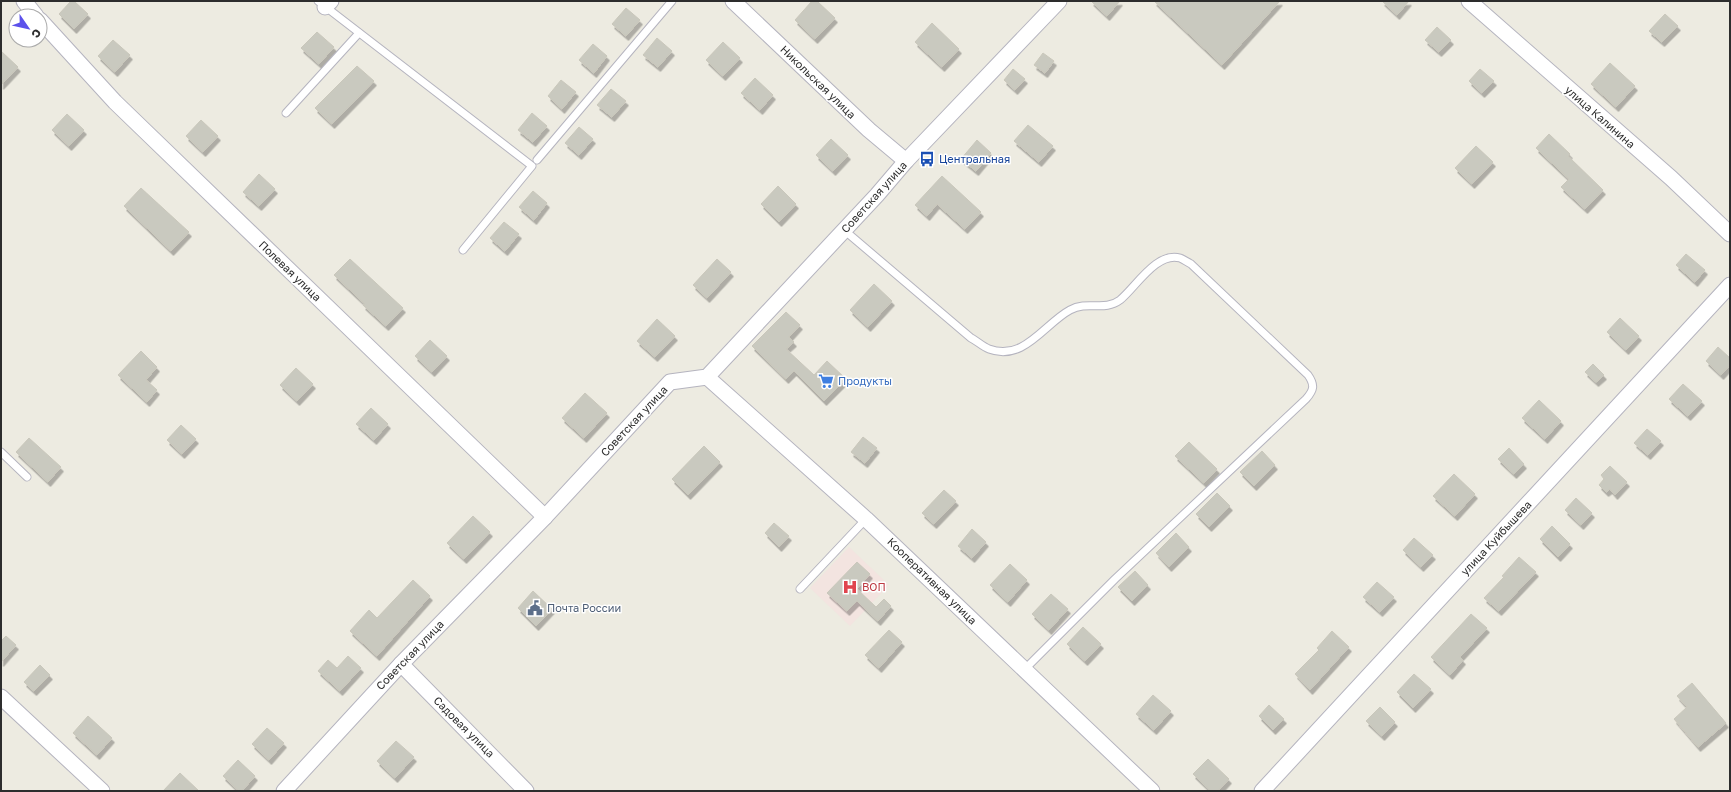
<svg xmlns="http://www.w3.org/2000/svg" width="1731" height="792" viewBox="0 0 1731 792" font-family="'Golos Text',sans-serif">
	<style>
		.medical { fill: #f3e4e0 }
		.building { fill: #c9c9bf; stroke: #c9c7bb; filter: url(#shadow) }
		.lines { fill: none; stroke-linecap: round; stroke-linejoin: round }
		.lane-casing { stroke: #b5b4bf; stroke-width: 9 }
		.street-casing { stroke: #b5b4bf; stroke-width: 17 }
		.lane { stroke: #fff; stroke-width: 7 }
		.street { stroke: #fff; stroke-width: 15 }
		.labels { text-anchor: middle; stroke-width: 3; stroke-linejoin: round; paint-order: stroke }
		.street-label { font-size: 11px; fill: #2d2d2d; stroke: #fff }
		.transit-label { font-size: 11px; fill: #164399; stroke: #fff; text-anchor: start }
		.shop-label { font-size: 11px; fill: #366cbe; stroke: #fff; text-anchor: start }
		.health-label { font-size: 11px; fill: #be3a42; stroke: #fff; text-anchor: start }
		.service-label { font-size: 11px; fill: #4e5e75; stroke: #fff; text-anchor: start }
	</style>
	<defs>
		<filter id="shadow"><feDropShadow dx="2.5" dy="4.5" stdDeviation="0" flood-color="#0004"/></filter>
	</defs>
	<rect width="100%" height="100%" fill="#edebe1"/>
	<!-- medical -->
	<path class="medical" d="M849 547 889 585 850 626 810 588Z"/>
	<!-- building -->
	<g class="building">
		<path d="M71 1H74L88 14 74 29 59 14Z"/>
		<path d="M812 1H817L835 18 815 39 795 20Z"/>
		<path d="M1091 1H1120L1107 16Z"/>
		<path d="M1154 1H1280L1222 65Z"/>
		<path d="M1382 1H1409L1397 15Z"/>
		<path d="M626 8 640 20 626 36 612 24Z"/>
		<path d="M1665 14 1678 26 1662 42 1649 31Z"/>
		<path d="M932 23 959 49 942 67 915 42Z"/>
		<path d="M1437 27 1451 40 1439 52 1425 40Z"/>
		<path d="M317 32 334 47 319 64 301 48Z"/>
		<path d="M657 38 672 51 658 67 643 55Z"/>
		<path d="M113 40 130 55 115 72 98 56Z"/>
		<path d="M723 42 740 58 723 76 706 60Z"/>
		<path d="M593 44 607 56 594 73 579 60Z"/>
		<path d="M1 51 18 67 1 85Z"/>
		<path d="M1043 53 1054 61 1045 73 1034 65Z"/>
		<path d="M1610 63 1635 86 1616 107 1591 84Z"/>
		<path d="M357 66 374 81 332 124 315 108Z"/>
		<path d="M1013 69 1025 79 1015 90 1004 80Z"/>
		<path d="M1480 69 1494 81 1482 93 1469 81Z"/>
		<path d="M755 78 773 95 760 110 741 93Z"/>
		<path d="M561 80 576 92 562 109 548 96Z"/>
		<path d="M611 89 626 101 612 117 597 105Z"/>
		<path d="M532 113 547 126 533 142 518 130Z"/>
		<path d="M67 114 84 130 69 146 52 130Z"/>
		<path d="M201 120 218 136 203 152 186 136Z"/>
		<path d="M1028 125 1053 146 1039 162 1014 141Z"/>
		<path d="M579 127 593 139 579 155 565 143Z"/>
		<path d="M1549 134 1570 154 1568 156 1603 190 1585 209 1561 187 1569 179 1536 148Z"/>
		<path d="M831 139 848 155 833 171 816 155Z"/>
		<path d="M977 140 991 153 976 171 961 159Z"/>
		<path d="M1476 146 1493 162 1472 184 1455 168Z"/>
		<path d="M259 174 275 189 259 206 243 192Z"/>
		<path d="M942 176 981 212 965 229 937 204 927 216 915 205Z"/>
		<path d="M778 186 796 204 779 222 761 204Z"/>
		<path d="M141 188 189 232 171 251 124 206Z"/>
		<path d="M533 191 547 203 534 220 519 207Z"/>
		<path d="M504 222 519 234 505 251 490 238Z"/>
		<path d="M1686 254 1705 270 1695 282 1676 265Z"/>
		<path d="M350 259 403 308 386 326 363 305 365 304 334 275Z"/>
		<path d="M717 259 731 272 707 298 693 285Z"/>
		<path d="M874 284 892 301 868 327 850 310Z"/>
		<path d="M786 312 800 325 789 337 794 342 786 349 814 375 827 361 846 379 824 401 794 371 786 379 752 346Z"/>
		<path d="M1620 318 1639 336 1626 350 1607 332Z"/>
		<path d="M657 319 675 336 655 357 637 341Z"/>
		<path d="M430 340 447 356 432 372 415 356Z"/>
		<path d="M1718 347 1730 358V365L1721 375 1706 361Z"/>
		<path d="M141 351 157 367 146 380 157 390 147 402 118 375Z"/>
		<path d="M1593 364 1604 375 1596 382 1585 372Z"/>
		<path d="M296 368 313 384 297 401 280 385Z"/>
		<path d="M1683 384 1702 401 1688 416 1669 399Z"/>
		<path d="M585 393 607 413 584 438 562 418Z"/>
		<path d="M1539 400 1561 421 1545 439 1522 418Z"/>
		<path d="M371 408 388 424 374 440 356 424Z"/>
		<path d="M181 425 196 439 182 454 167 440Z"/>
		<path d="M1647 429 1661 441 1648 455 1634 443Z"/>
		<path d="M863 437 877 448 865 463 851 452Z"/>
		<path d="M29 438 61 467 48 482 16 452Z"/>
		<path d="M1189 442 1217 469 1204 483 1175 456Z"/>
		<path d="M704 446 720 462 688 495 672 479Z"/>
		<path d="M1509 448 1524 464 1514 474 1498 459Z"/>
		<path d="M1262 451 1275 465 1254 486 1240 472Z"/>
		<path d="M1610 466 1627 482 1615 495 1610 489 1606 492 1599 485 1604 479 1601 475Z"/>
		<path d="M1454 474 1475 494 1455 516 1433 496Z"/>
		<path d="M944 490 956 501 934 524 922 513Z"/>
		<path d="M1217 493 1230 506 1209 527 1196 514Z"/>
		<path d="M1576 498 1592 513 1581 525 1565 510Z"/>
		<path d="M473 516 490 532 464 559 447 543Z"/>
		<path d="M774 523 789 536 779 547 765 533Z"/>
		<path d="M1552 526 1570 544 1558 557 1540 539Z"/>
		<path d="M972 529 986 542 972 558 958 546Z"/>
		<path d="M1176 533 1189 547 1169 567 1156 553Z"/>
		<path d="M1414 538 1433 555 1421 567 1403 550Z"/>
		<path d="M1519 557 1536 572 1499 611 1484 598 1504 577 1502 576Z"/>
		<path d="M857 562 870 574 857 589 876 607 884 599 891 606 878 621 857 601 847 611 827 593Z"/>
		<path d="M1010 564 1027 580 1008 602 990 585Z"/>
		<path d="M1135 571 1148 585 1132 601 1118 587Z"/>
		<path d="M413 580 430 596 377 656 350 631 369 610 377 618Z"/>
		<path d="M1377 582 1394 597 1380 612 1363 597Z"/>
		<path d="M533 591 552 609 536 626 518 608Z"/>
		<path d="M1051 594 1068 609 1049 630 1032 614Z"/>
		<path d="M1471 614 1487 628 1460 657 1463 660 1450 675 1431 657Z"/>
		<path d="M1083 627 1101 644 1085 661 1067 644Z"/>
		<path d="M889 630 902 642 879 668 865 655Z"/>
		<path d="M1332 631 1349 647 1310 690 1295 674 1319 650 1317 648Z"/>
		<path d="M6 636 16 645 1 662V641Z"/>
		<path d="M348 656 361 668 340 691 318 671 328 660 337 668Z"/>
		<path d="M40 665 50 675 34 691 24 682Z"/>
		<path d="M1414 674 1431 689 1413 708 1397 692Z"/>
		<path d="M1692 683 1726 723 1698 747 1674 719 1687 707 1677 696Z"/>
		<path d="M1153 695 1171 711 1154 730 1136 714Z"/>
		<path d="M1269 705 1284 719 1273 730 1259 716Z"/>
		<path d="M1380 707 1395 722 1382 736 1366 721Z"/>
		<path d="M88 716 112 738 97 755 73 733Z"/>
		<path d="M267 728 284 743 269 760 252 744Z"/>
		<path d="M396 741 414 757 395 778 377 761Z"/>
		<path d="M1208 759 1229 779 1218 791H1211L1193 774Z"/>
		<path d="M238 760 255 776 242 791H239L223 776Z"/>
		<path d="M180 773 199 791H163Z"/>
	</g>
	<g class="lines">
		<!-- lane casing -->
		<g class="lane-casing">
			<g id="lane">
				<path d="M318 1 532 166 463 250"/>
				<path d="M286 113 359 33"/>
				<path d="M537 160 672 1"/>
				<path d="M844 230 971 338C977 341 983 347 989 349 1024 362 1044 324 1070 310 1088 300 1104 312 1120 300 1135 288 1157 251 1180 258 1183 259 1187 262 1191 264L1308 375C1315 385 1314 390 1306 399L1115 579 1024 670"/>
				<path d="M1 452 27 477"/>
				<path d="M800 589 866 519"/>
			</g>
		</g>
		<!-- street casing -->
		<g class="street-casing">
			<g id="street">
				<path d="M24 1 36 16"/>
				<path d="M733 1 869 130 906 161"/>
				<path d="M1469 1 1671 178 1730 234"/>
				<path d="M325 7 331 1"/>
				<path d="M40 20 115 102 545 517"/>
				<path d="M707 377 866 519 1152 791"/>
				<path d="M401 664 526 791"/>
				<path d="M1 697 102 791"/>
				<path d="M284 791 401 664 545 517 670 382 707 377 877 195 906 161 1059 1"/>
				<path d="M1262 791 1730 285"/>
			</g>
		</g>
		<!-- lane -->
		<use href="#lane" class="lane"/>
		<!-- street -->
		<use href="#street" class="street"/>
	</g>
	<!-- icons -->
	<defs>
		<g id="bus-bare" transform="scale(1.2)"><path d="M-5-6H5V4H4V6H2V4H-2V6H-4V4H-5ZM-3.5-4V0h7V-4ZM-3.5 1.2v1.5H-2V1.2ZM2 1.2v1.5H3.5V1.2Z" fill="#1a4fb4" stroke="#fff" stroke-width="2.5" paint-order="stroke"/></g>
		<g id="supermarket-bare" transform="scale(1.2)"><path d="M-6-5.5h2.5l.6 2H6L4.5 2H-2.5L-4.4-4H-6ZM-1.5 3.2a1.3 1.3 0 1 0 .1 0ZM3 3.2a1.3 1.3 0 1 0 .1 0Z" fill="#3f7fe0" stroke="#fff" stroke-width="2.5" paint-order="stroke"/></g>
		<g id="hospital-bare" transform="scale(1.2)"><path d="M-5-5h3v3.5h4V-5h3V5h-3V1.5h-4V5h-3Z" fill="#e0444e" stroke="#fff" stroke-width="2.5" paint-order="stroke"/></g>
		<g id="civic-bare" transform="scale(1.2)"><path d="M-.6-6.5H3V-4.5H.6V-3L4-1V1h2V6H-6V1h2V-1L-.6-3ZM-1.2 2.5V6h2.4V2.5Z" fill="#5c6f8a" stroke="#fff" stroke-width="2.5" paint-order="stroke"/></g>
	</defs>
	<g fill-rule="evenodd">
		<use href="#bus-bare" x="927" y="159"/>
		<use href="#supermarket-bare" x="826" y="381"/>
		<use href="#hospital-bare" x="850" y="587"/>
		<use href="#civic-bare" x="535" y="608"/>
	</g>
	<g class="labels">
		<!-- street labels -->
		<g class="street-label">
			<text transform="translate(818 82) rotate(44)" y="4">Никольская улица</text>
			<text transform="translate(1600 117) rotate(41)" y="4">улица Калинина</text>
			<text transform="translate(874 197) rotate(-48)" y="4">Советская улица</text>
			<text transform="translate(290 271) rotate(44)" y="4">Полевая улица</text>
			<text transform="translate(634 421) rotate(-47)" y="4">Советская улица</text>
			<text transform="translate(1496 538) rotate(-47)" y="4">улица Куйбышева</text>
			<text transform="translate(932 581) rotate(44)" y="4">Кооперативная улица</text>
			<text transform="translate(410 655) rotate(-46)" y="4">Советская улица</text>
			<text transform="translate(464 727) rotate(45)" y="4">Садовая улица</text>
		</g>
		<!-- transit labels -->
		<g class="transit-label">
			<text x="939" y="163">Центральная</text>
		</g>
		<!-- shop labels -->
		<g class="shop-label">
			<text x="838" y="385">Продукты</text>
		</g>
		<!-- health labels -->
		<g class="health-label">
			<text x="862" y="591">ВОП</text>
		</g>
		<!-- service labels -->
		<g class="service-label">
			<text x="547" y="612">Почта России</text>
		</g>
	</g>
	<!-- border -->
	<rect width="1731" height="792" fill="none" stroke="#2d2d2d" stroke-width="4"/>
	<!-- north arrow -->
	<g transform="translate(28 28) rotate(124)"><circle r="19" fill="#ffffff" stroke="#ababab"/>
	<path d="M0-3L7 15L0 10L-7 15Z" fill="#5c51eb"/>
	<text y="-6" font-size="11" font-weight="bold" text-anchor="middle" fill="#2d2d2d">С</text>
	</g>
</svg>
